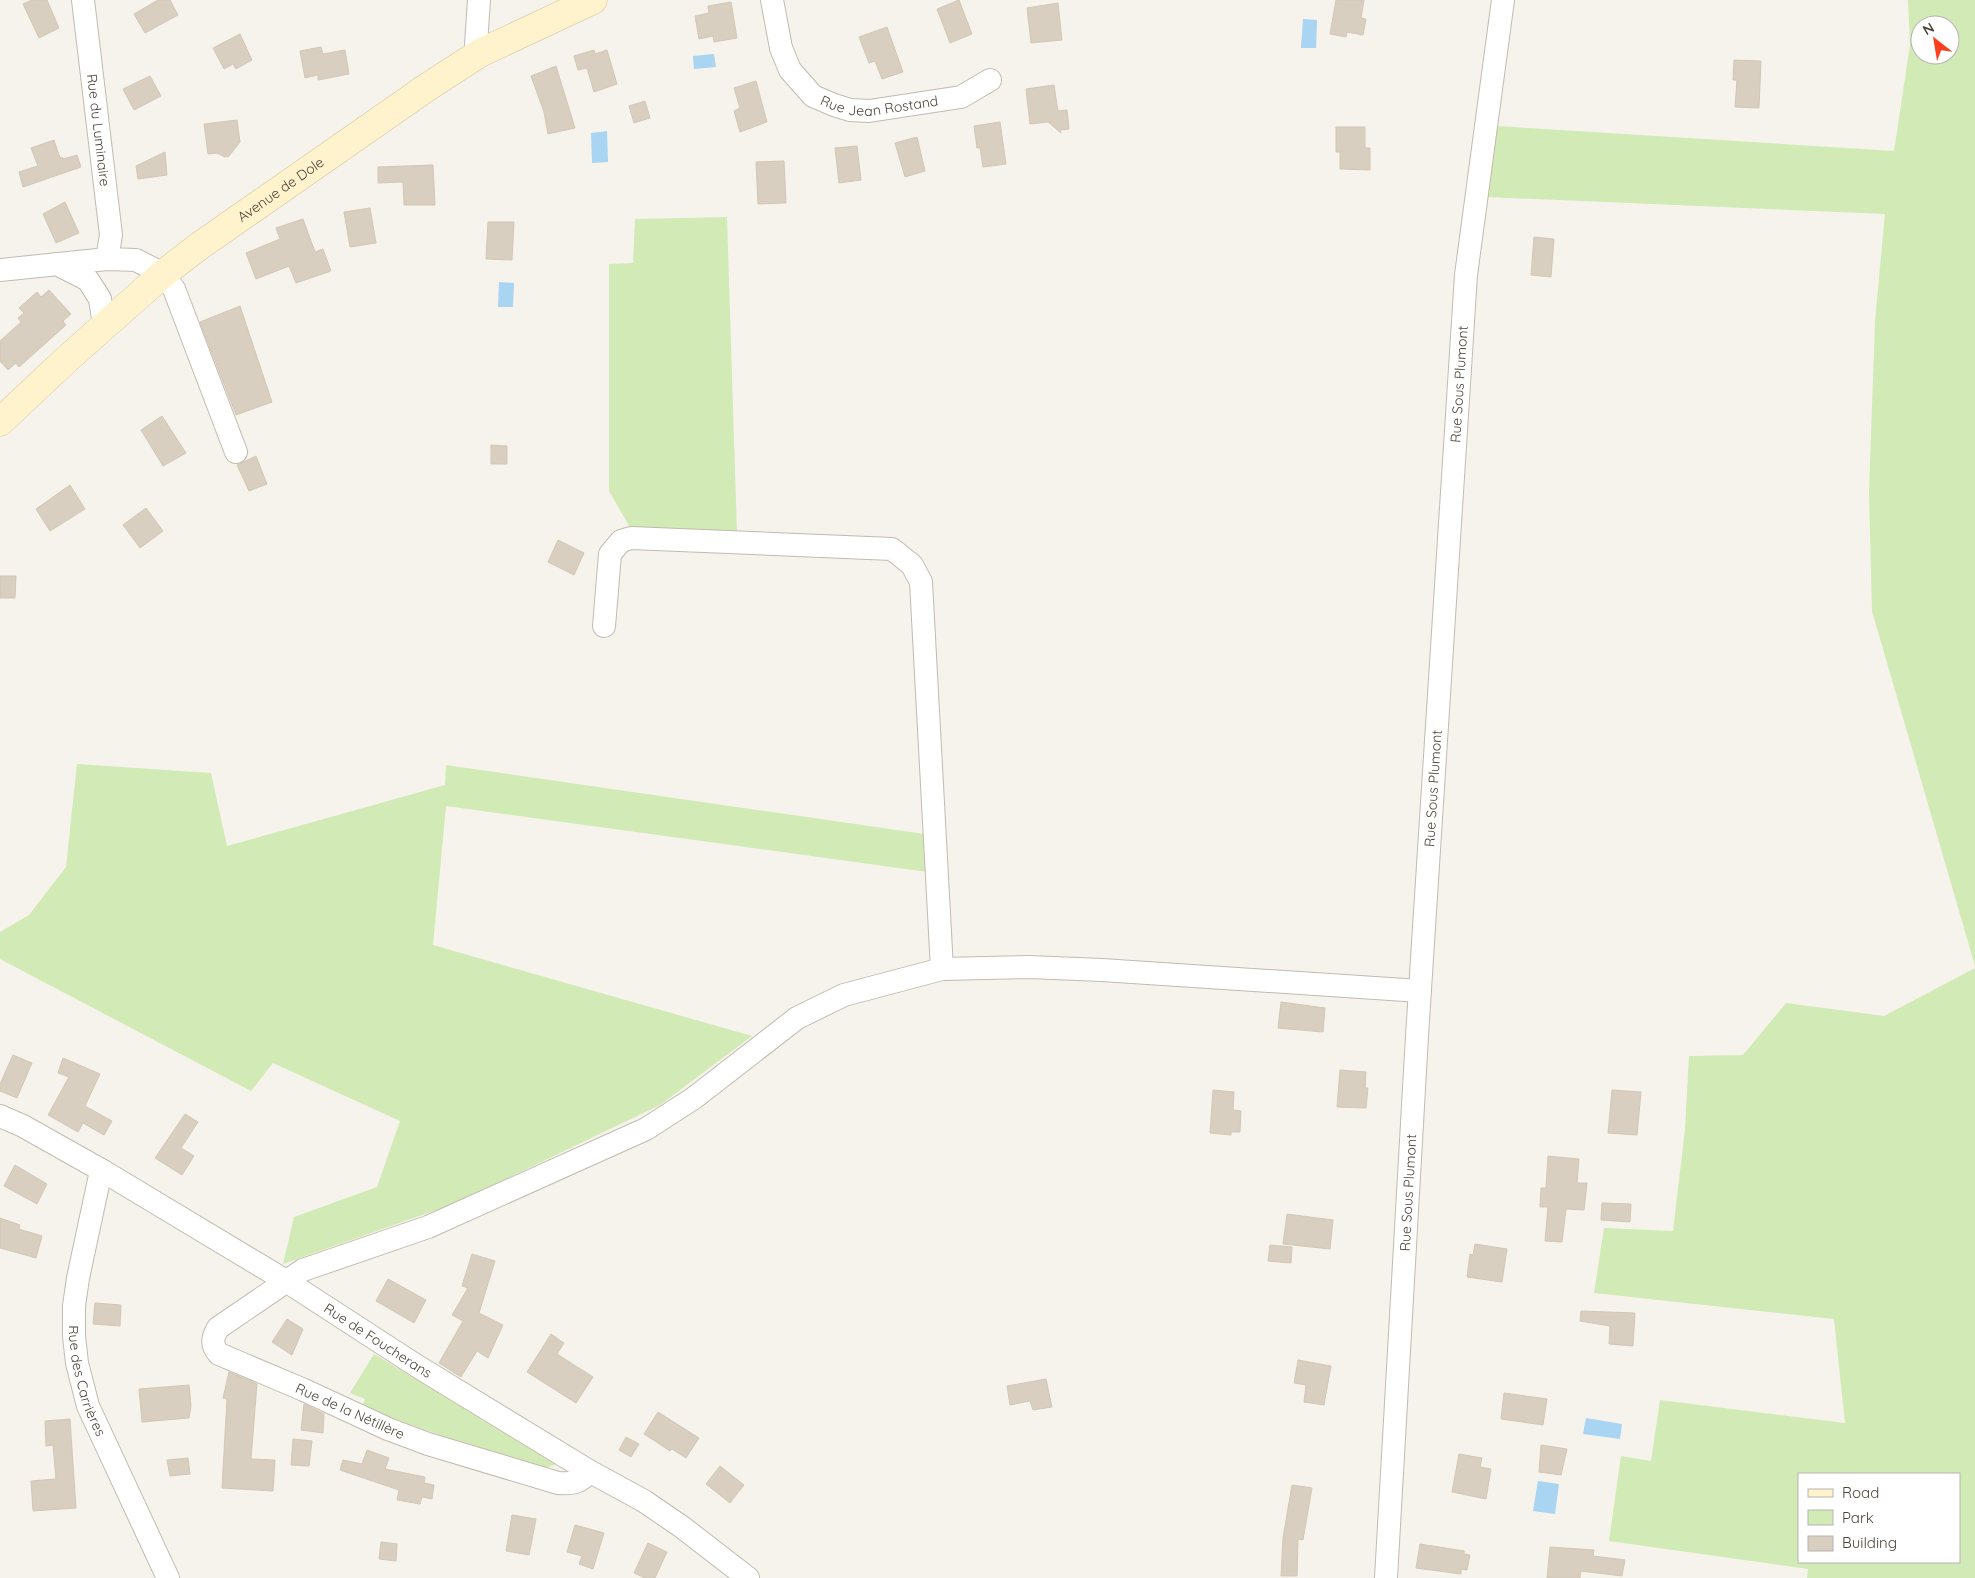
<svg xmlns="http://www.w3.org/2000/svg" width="1975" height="1578" viewBox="0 0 1975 1578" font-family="Quicksand,sans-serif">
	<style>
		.green { fill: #d2eab5; fill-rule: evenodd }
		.water { fill: #a9d4f2 }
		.building { fill: #d8cfc1; stroke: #d3c7b4 }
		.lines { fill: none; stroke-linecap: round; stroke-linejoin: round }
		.street-casing { stroke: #c2bbae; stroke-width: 24 }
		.secondary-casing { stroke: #d6c79b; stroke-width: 29 }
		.street { stroke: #fff; stroke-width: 22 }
		.secondary { stroke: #fff3cd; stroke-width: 28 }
		.labels { text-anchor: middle; stroke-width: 4.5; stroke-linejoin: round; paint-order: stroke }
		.street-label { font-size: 14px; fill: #4b4439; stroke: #fff }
	</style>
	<rect width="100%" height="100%" fill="#f6f3ec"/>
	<!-- green -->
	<g class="green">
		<path d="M1908 0H1975V966L1872 611 1869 492 1875 321 1885 214 1487 197 1497 126 1894 151 1910 45ZM1920 25H1950V55H1920Z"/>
		<path d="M727 217 737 534 631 529 609 491V264L633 263 635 219Z"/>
		<path d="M77 764 211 773 227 846 445 785 446 765 924 834 928 872 446 806 433 945 752 1036 660 1105 456 1203 283 1264 294 1217 377 1187 400 1121 273 1063 251 1091 0 959V932L29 915 66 867Z"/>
		<path d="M1975 968V1578H1807L1808 1569 1609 1541 1621 1456 1651 1461 1660 1400 1845 1423 1834 1319 1594 1293 1604 1228 1673 1231 1685 1129 1689 1056 1743 1055 1786 1003 1884 1016ZM1799 1474H1959V1562H1799Z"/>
		<path d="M374 1354 556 1464 549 1467H541L523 1462 440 1435 362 1407 365 1399 350 1393Z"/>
	</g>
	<!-- water -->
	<g class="water">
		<path d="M1303 19 1317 20 1316 48H1301Z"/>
		<path d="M714 54 716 67 694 69 693 56Z"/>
		<path d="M607 131 608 162 592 163 591 133Z"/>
		<path d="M499 282 514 283 513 307H498Z"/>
		<path d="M1586 1418 1622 1424 1620 1439 1583 1434Z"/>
		<path d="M1538 1481 1559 1484 1555 1514 1533 1511Z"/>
	</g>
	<!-- building -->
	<g class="building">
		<path d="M32 0H47L59 28 39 38 23 4Z"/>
		<path d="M158 0H170L178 15 145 33 134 14Z"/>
		<path d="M959 0 972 34 950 43 937 9Z"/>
		<path d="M1336 0H1364L1361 18 1366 19 1363 35 1347 32 1346 37 1330 34Z"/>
		<path d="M731 2 737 38 714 42 713 36 699 39 695 16 709 13 708 6Z"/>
		<path d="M1058 3 1062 40 1031 43 1027 8Z"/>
		<path d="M887 27 903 72 882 79 875 61 869 63 859 37Z"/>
		<path d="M240 34 252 60 236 69 233 64 224 69 213 48Z"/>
		<path d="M321 47 323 54 345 50 349 74 318 80V75L305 78 300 51Z"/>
		<path d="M594 50 595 54 607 50 617 84 594 92 587 68 578 70 574 56Z"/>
		<path d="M1734 60 1761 61 1759 108 1735 107 1737 80H1733Z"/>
		<path d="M556 66 575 128 548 134 544 112 531 76Z"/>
		<path d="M150 76 161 96 134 110 123 89Z"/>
		<path d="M756 81 767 122 740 132 734 111 740 108 734 88Z"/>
		<path d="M1054 85 1058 111 1067 110 1069 129 1060 130 1061 133 1048 122 1030 124 1026 89Z"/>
		<path d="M645 101 650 118 634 123 629 106Z"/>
		<path d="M237 120 240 142 229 156 225 157 217 153 208 154 204 124Z"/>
		<path d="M1000 122 1006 164 983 167 980 148H977L974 126Z"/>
		<path d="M1336 127H1365V148H1370V170L1340 169V152H1336Z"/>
		<path d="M917 137 925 171 905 177 895 143Z"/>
		<path d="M54 140 60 158 62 157 63 159 77 155 81 167 23 187 19 172 38 166 31 148Z"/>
		<path d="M857 146 861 180 839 183 835 148Z"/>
		<path d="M165 152 167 175 138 179 136 166Z"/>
		<path d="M784 161 786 203 758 204 756 162Z"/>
		<path d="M433 165 435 205H404L403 182 378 183V167Z"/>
		<path d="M65 202 79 233 56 243 43 214Z"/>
		<path d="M370 208 376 243 350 247 344 212Z"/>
		<path d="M303 219 315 252 323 249 331 271 296 283 289 266 256 279 246 253 280 239 276 228Z"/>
		<path d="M488 222H514L512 260 486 259Z"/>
		<path d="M1534 237 1554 239 1551 277 1531 275Z"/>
		<path d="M49 290 71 314 63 321 66 325 19 367 16 363 8 370 0 361V341L21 322 18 318 24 313 19 308 37 292 41 297Z"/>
		<path d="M240 306 272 402 236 415 200 322Z"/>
		<path d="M162 416 186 453 163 466 141 430Z"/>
		<path d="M491 445 507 446V464H491Z"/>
		<path d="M256 456 267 484 249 491 237 465Z"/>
		<path d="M70 485 85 509 50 531 36 509Z"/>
		<path d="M146 508 163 531 140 548 123 525Z"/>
		<path d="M558 540 584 553 574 575 548 562Z"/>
		<path d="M0 576H16L15 598H0Z"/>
		<path d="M1281 1002 1325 1008 1323 1032 1278 1028Z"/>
		<path d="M13 1055 32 1063 17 1098 0 1091V1084Z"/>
		<path d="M63 1058 100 1074 85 1106 112 1121 104 1135 83 1123 78 1132 48 1115 69 1077 58 1073Z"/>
		<path d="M1340 1070 1366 1072 1365 1088H1368L1366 1108 1337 1107Z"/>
		<path d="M1213 1090 1234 1092 1233 1110 1241 1111 1240 1132H1231V1135L1210 1133Z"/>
		<path d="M1612 1090 1641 1092 1637 1135 1608 1133Z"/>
		<path d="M185 1114 198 1122 181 1148 194 1156 182 1175 155 1158Z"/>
		<path d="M1548 1156 1579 1159 1577 1183H1587L1584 1210 1566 1209 1562 1242 1545 1241 1548 1207H1540L1541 1188H1546Z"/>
		<path d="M15 1165 47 1184 37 1204 4 1186Z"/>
		<path d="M1602 1203 1631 1204 1630 1222 1601 1220Z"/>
		<path d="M1287 1214 1333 1220 1330 1249 1283 1244Z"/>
		<path d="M0 1218 20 1225 19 1229 42 1236 36 1258 0 1248Z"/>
		<path d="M1475 1244 1507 1249 1502 1282 1467 1277 1470 1254 1473 1255Z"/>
		<path d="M1270 1245 1292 1247 1291 1263 1268 1261Z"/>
		<path d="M472 1254 495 1261 479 1313 503 1325 488 1358 477 1351 461 1377 439 1363 463 1321 452 1315 468 1288 462 1286Z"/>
		<path d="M388 1279 426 1300 414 1323 376 1301Z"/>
		<path d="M95 1303 121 1305 120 1326 93 1324Z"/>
		<path d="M1581 1311 1635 1313 1633 1346 1609 1344 1610 1326 1580 1321Z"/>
		<path d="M287 1319 303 1329 292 1355 272 1342Z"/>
		<path d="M551 1334 564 1343 557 1354 593 1377 576 1403 527 1372Z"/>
		<path d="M1298 1360 1331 1366 1324 1405 1304 1402 1306 1385 1294 1383Z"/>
		<path d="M229 1372 257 1384 251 1459 275 1460 273 1491 222 1488 227 1399 223 1398Z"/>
		<path d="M1046 1379 1052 1407 1033 1410 1030 1401 1010 1405 1007 1386Z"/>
		<path d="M189 1385 191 1406 189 1418 142 1422 139 1389Z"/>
		<path d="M1504 1393 1547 1399 1543 1425 1501 1419Z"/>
		<path d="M304 1404 324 1414 323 1433 301 1430Z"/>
		<path d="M658 1412 699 1438 686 1458 672 1449 670 1451 644 1434Z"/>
		<path d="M70 1419 76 1508 33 1511 31 1481 56 1479 53 1445 46 1446 45 1421Z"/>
		<path d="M626 1437 639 1444 631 1457 619 1450Z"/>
		<path d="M293 1439 312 1441 309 1466 291 1465Z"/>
		<path d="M1541 1445 1567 1449 1561 1475 1539 1472Z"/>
		<path d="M367 1450 389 1458 385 1469 425 1477 424 1483 434 1485 432 1499 422 1497 420 1504 397 1500 399 1490 340 1470 343 1460 362 1464Z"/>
		<path d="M1459 1454 1482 1458 1480 1467 1491 1469 1486 1499 1452 1492Z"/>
		<path d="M188 1458 190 1474 170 1476 167 1460Z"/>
		<path d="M720 1466 744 1485 730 1503 706 1484Z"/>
		<path d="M1292 1485 1312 1488 1303 1540 1298 1539 1297 1576H1281L1283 1538Z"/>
		<path d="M512 1515 536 1519 529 1555 506 1551Z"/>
		<path d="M575 1525 604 1533 593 1569 579 1564 582 1556 567 1552Z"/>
		<path d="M381 1542 397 1544 396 1561 379 1559Z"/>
		<path d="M648 1543 667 1552 655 1578H645L634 1573Z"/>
		<path d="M1420 1544 1464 1551V1554L1470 1555 1467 1570 1461 1569V1574L1416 1568Z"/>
		<path d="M1550 1547 1594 1550 1593 1556 1625 1560 1622 1576 1581 1571 1580 1578H1547Z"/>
	</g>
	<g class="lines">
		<!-- street casing -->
		<g class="street-casing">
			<g id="street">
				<path id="s1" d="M83 0 111 235 107 259"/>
				<path d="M479 0 476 44 480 53"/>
				<path id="s2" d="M772 0 781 48 790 70 813 96 834 105 850 110 869 111 961 97 990 80"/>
				<path d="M57 264 88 280 100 299 104 325"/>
				<path d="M0 270 107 259 136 260 163 274 174 289 236 452"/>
				<path d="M604 626 610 554 621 541 631 538 892 549 912 565 921 582 942 969"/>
				<path id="s3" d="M0 1116 23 1126 103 1171 286 1281 417 1366 589 1471 644 1501 682 1527 748 1578"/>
				<path id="s4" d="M103 1171 99 1180 78 1278 74 1306V1336L77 1363 88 1406 168 1578"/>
				<path d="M589 1471C582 1483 571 1484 558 1483L428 1444 388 1429 304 1390 219 1354C211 1345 212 1338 218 1328L303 1270 428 1227 646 1129 694 1098 797 1018 844 995 942 969 1029 967 1102 970 1420 991"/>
				<path id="s5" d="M1386 1578 1417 1036 1466 275 1503 0"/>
			</g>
		</g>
		<!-- secondary casing -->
		<g class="secondary-casing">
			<g id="secondary">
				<path id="s6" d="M0 422 67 359 163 274 198 247 426 88 480 53 593 0"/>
			</g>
		</g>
		<!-- street -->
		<use href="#street" class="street"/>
		<!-- secondary -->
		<use href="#secondary" class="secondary"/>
	</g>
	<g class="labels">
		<!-- street labels -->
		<g class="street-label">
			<text dy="5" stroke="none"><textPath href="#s2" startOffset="176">Rue Jean Rostand</textPath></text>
			<text dy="5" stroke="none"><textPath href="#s1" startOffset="131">Rue du Luminaire</textPath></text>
			<text dy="5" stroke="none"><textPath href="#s6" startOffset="365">Avenue de Dole</textPath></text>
			<text dy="5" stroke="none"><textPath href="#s5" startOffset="1196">Rue Sous Plumont</textPath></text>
			<text dy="5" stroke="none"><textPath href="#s5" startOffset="791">Rue Sous Plumont</textPath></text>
			<text dy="5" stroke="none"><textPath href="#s5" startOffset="386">Rue Sous Plumont</textPath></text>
			<text dy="5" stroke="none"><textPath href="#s3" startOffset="440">Rue de Foucherans</textPath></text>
			<text dy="5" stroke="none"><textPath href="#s4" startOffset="215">Rue des Carrières</textPath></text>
			<text transform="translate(350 1411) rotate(24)" y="5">Rue de la Nétillère</text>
		</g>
	</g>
	<!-- legend -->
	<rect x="1798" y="1473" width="162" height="90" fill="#ffffff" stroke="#b7b4b0"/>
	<rect x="1808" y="1489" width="25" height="8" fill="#fff3cd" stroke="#b7b4b0"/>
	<text x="1842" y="1498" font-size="15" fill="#4b4439">Road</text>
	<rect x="1808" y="1510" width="25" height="15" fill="#d2eab5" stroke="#b7b4b0"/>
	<text x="1842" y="1523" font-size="15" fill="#4b4439">Park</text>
	<rect x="1808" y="1536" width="25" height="15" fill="#d8cfc1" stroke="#b7b4b0"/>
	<text x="1842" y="1548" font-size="15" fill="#4b4439">Building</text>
	<!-- north arrow -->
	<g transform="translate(1935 40) rotate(329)"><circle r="24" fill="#ffffff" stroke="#b7b4b0"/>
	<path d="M0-4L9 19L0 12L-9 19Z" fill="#fc3f1d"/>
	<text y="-8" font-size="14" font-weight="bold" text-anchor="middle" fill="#4b4439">N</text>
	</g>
</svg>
